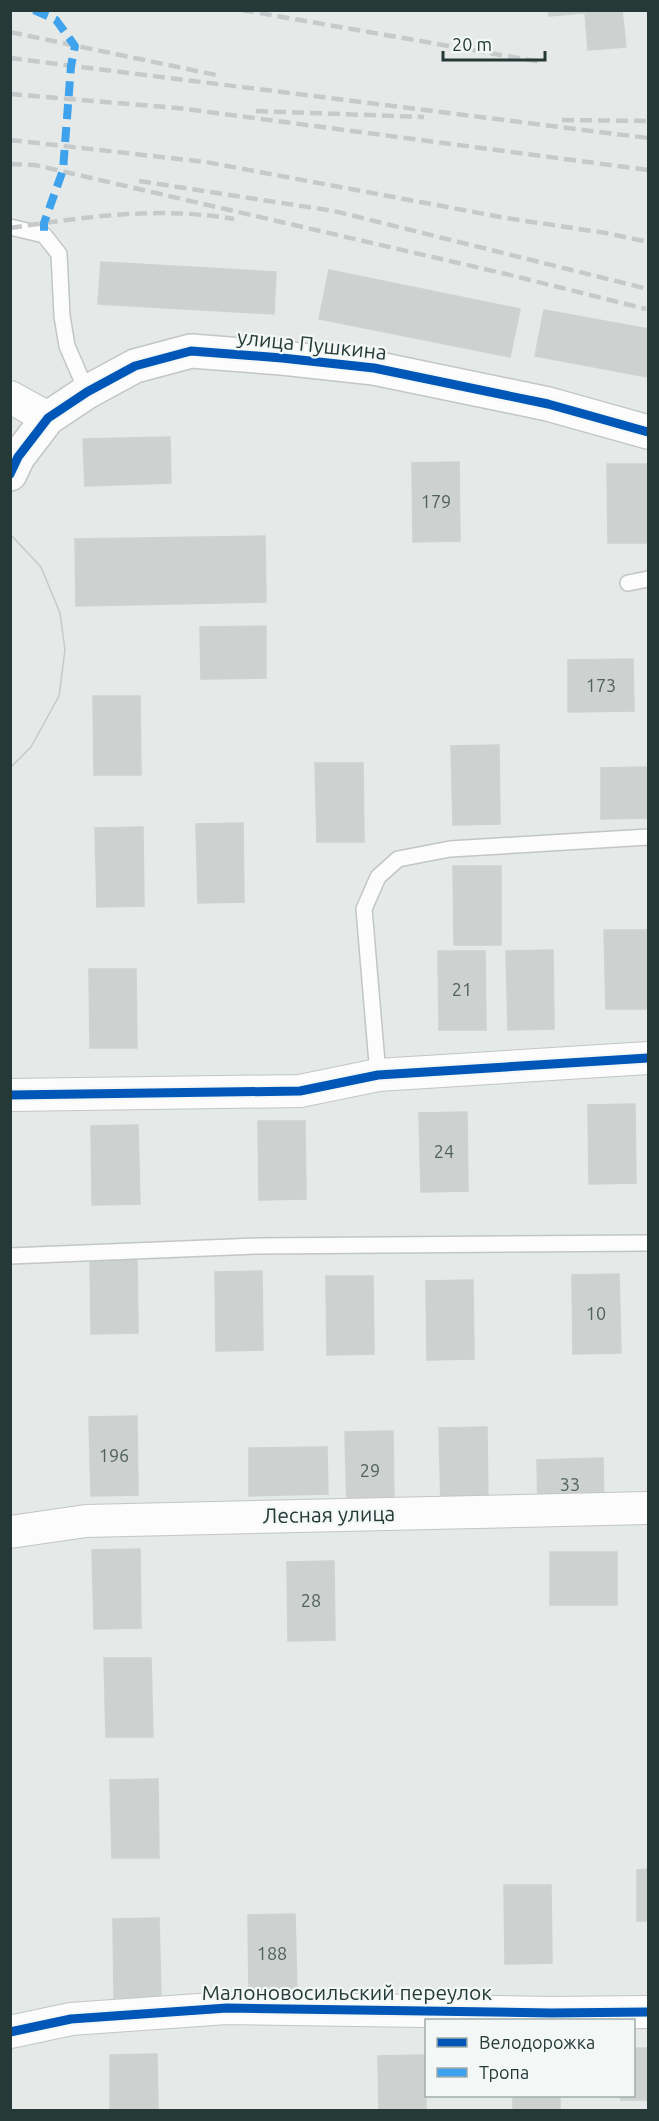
<svg xmlns="http://www.w3.org/2000/svg" width="659" height="2121" viewBox="0 0 659 2121" font-family="Ubuntu,sans-serif">
	<style>
		.building { fill: #cdd2d0; stroke: #ced2d0; stroke-width: 1.5 }
		.lines { fill: none; stroke-linecap: round; stroke-linejoin: round }
		.service-casing { stroke: #c2c6c4; stroke-width: 18 }
		.minor-casing { stroke: #c2c6c4; stroke-width: 34 }
		.tertiary-casing { stroke: #c2c6c4; stroke-width: 36 }
		.service { stroke: #fbfcfb; stroke-width: 15 }
		.minor { stroke: #fbfcfb; stroke-width: 32 }
		.tertiary { stroke: #fbfcfb; stroke-width: 33 }
		.tram { stroke: #c7caca; stroke-width: 1.5 }
		.rail { stroke: #c7caca; stroke-width: 4.5; stroke-dasharray: 12 6; stroke-linecap: butt }
		.quiet { stroke: #3ea3ec; stroke-width: 8; stroke-dasharray: 15 8; stroke-linecap: butt }
		.cycleway-casing { stroke: #f3f8f6; stroke-width: 13 }
		.cycleway { stroke: #0057b8; stroke-width: 9 }
		.labels { text-anchor: middle; stroke-width: 4.5; stroke-linejoin: round; paint-order: stroke }
		.number-label { font-size: 18px; fill: #50615e }
		.street-label { font-size: 21px; fill: #253a37; stroke: #f3f8f6 }
	</style>
	<rect width="100%" height="100%" fill="#e5e9e7"/>
	<!-- building -->
	<g class="building">
		<path d="M548 10H622L626 47 588 50 585 13 549 16Z"/>
		<path d="M101 262 276 272 274 314 98 304Z"/>
		<path d="M329 270 520 309 510 357 319 319Z"/>
		<path d="M544 310 648 329V377L535 356Z"/>
		<path d="M170 437 171 483 85 486 83 439Z"/>
		<path d="M459 462 460 541 413 542 412 463Z"/>
		<path d="M607 464H648V543H608Z"/>
		<path d="M265 536 266 602 76 606 75 539Z"/>
		<path d="M266 626V678L201 679 200 627Z"/>
		<path d="M633 659 634 711 568 712V660Z"/>
		<path d="M93 696H140L141 775H94Z"/>
		<path d="M499 745 500 824 453 825 451 746Z"/>
		<path d="M315 763H363L364 842H317Z"/>
		<path d="M648 767V818L601 819V768Z"/>
		<path d="M243 823 244 902 198 903 196 824Z"/>
		<path d="M143 827 144 906 97 907 95 828Z"/>
		<path d="M453 866H501V945H454Z"/>
		<path d="M604 930H648V1009H606Z"/>
		<path d="M553 950 554 1029 508 1030 506 951Z"/>
		<path d="M438 951H485L486 1030H439Z"/>
		<path d="M89 969H136L137 1048H90Z"/>
		<path d="M635 1104 636 1183 589 1184 588 1105Z"/>
		<path d="M467 1112 468 1191 421 1192 419 1113Z"/>
		<path d="M258 1121H305L306 1199 259 1200Z"/>
		<path d="M138 1125 140 1204 92 1205 91 1126Z"/>
		<path d="M137 1254 138 1333 91 1334 90 1255Z"/>
		<path d="M262 1271 263 1350 216 1351 215 1272Z"/>
		<path d="M619 1274 621 1353 573 1354 572 1275Z"/>
		<path d="M326 1276H373L374 1354 327 1355Z"/>
		<path d="M473 1280 474 1359 427 1360 426 1281Z"/>
		<path d="M137 1416 138 1495 91 1496 89 1417Z"/>
		<path d="M487 1427 488 1506 441 1507 439 1428Z"/>
		<path d="M393 1431 394 1510H347L345 1432Z"/>
		<path d="M327 1447 328 1494 249 1496V1448Z"/>
		<path d="M603 1458 604 1510 538 1511 537 1460Z"/>
		<path d="M140 1549 141 1628 94 1629 92 1550Z"/>
		<rect x="550" y="1552" width="67" height="53"/>
		<path d="M334 1561 335 1640 288 1641 287 1562Z"/>
		<path d="M104 1658H151L153 1737H106Z"/>
		<path d="M158 1779 159 1858H112L110 1780Z"/>
		<path d="M648 1869V1921H637V1870Z"/>
		<path d="M504 1885H551L552 1963 505 1964Z"/>
		<path d="M295 1914 297 1993H249L248 1915Z"/>
		<path d="M159 1918 161 1997 114 1998 113 1919Z"/>
		<path d="M634 2048H648V2100H621L620 2096H634Z"/>
		<path d="M157 2054 158 2110H110V2055Z"/>
		<path d="M425 2055 426 2110H379L378 2056Z"/>
		<rect x="513" y="2096" width="47" height="14"/>
	</g>
	<g class="lines">
		<!-- service casing -->
		<g class="service-casing">
			<g id="service">
				<path d="M10 227 44 235 59 254 62 316 67 346 87 392"/>
				<path d="M628 583 648 579"/>
				<path d="M378 1075 364 909 378 877 398 859 450 849 648 837"/>
				<path d="M10 1256 258 1246 648 1243"/>
			</g>
		</g>
		<!-- minor casing -->
		<g class="minor-casing">
			<g id="minor">
				<path d="M10 397 48 418"/>
				<path d="M10 1095 300 1091 378 1075 648 1058"/>
				<path d="M10 1532 86 1521 648 1508"/>
				<path d="M10 2032 71 2019 227 2008 551 2013 648 2012"/>
			</g>
		</g>
		<!-- tertiary casing -->
		<g class="tertiary-casing">
			<path id="tertiary" d="M10 474 18 457 48 418 87 392 135 366 191 351 282 358 374 368 548 404 648 432"/>
		</g>
		<!-- service -->
		<use href="#service" class="service"/>
		<!-- minor -->
		<use href="#minor" class="minor"/>
		<!-- tertiary -->
		<use href="#tertiary" class="tertiary"/>
		<!-- tram -->
		<path class="tram" d="M10 534 41 567 60 613 65 650 59 696 31 747 10 768"/>
		<!-- rail -->
		<g class="rail">
			<path d="M242 10 541 62"/>
			<path d="M10 32 221 76"/>
			<path d="M10 58 648 138"/>
			<path d="M10 94 178 108 648 170"/>
			<path d="M256 111 424 117"/>
			<path d="M562 120 648 121"/>
			<path d="M10 140 206 162 506 218 606 233 648 242"/>
			<path d="M10 164 35 165 506 274 646 309"/>
			<path d="M139 181 334 211 648 289"/>
			<path d="M10 228C84 217 160 206 234 219"/>
		</g>
		<!-- quiet -->
		<path class="quiet" d="M34 10 56 20 75 46 71 66 63 170 44 223V235"/>
		<!-- cycleway casing -->
		<g class="cycleway-casing">
			<g id="cycleway">
				<path d="M10 474 18 457 48 418 87 392 135 366 191 351 282 358 374 368 548 404 648 432"/>
				<path d="M10 1095 300 1091 378 1075 648 1058"/>
				<path d="M10 2032 71 2019 227 2008 551 2013 648 2012"/>
			</g>
		</g>
		<!-- cycleway -->
		<use href="#cycleway" class="cycleway"/>
	</g>
	<g class="labels">
		<!-- number labels -->
		<g class="number-label">
			<text x="436" y="508">179</text>
			<text x="601" y="692">173</text>
			<text x="462" y="996">21</text>
			<text x="444" y="1158">24</text>
			<text x="596" y="1320">10</text>
			<text x="114" y="1462">196</text>
			<text x="370" y="1477">29</text>
			<text x="570" y="1491">33</text>
			<text x="311" y="1607">28</text>
			<text x="272" y="1960">188</text>
		</g>
		<!-- street labels -->
		<g class="street-label">
			<text transform="translate(312 345) rotate(6)" y="7">улица Пушкина</text>
			<text transform="translate(329 1515) rotate(-1)" y="7">Лесная улица</text>
			<text x="347" y="2000">Малоновосильский переулок</text>
		</g>
	</g>
	<!-- border -->
	<rect width="659" height="2121" fill="none" stroke="#253a37" stroke-width="24"/>
	<!-- legend -->
	<rect x="425" y="2019" width="210" height="78" fill="#f3f8f6" stroke="#a1acaa" stroke-width="1.5"/>
	<rect x="437" y="2038" width="30" height="9" fill="#0057b8" stroke="#a1acaa" stroke-width="1.5"/>
	<text x="479" y="2049" font-size="18" fill="#253a37">Велодорожка</text>
	<rect x="437" y="2068" width="30" height="9" fill="#3ea3ec" stroke="#a1acaa" stroke-width="1.5"/>
	<text x="479" y="2079" font-size="18" fill="#253a37">Тропа</text>
	<!-- scale -->
	<path d="M443 51v9h102v-9" fill="none" stroke="#253a37" stroke-width="3"/>
	<text x="452" y="51" font-size="18" fill="#253a37" stroke="#f3f8f6" stroke-width="4.5" paint-order="stroke">20 m</text>
</svg>
